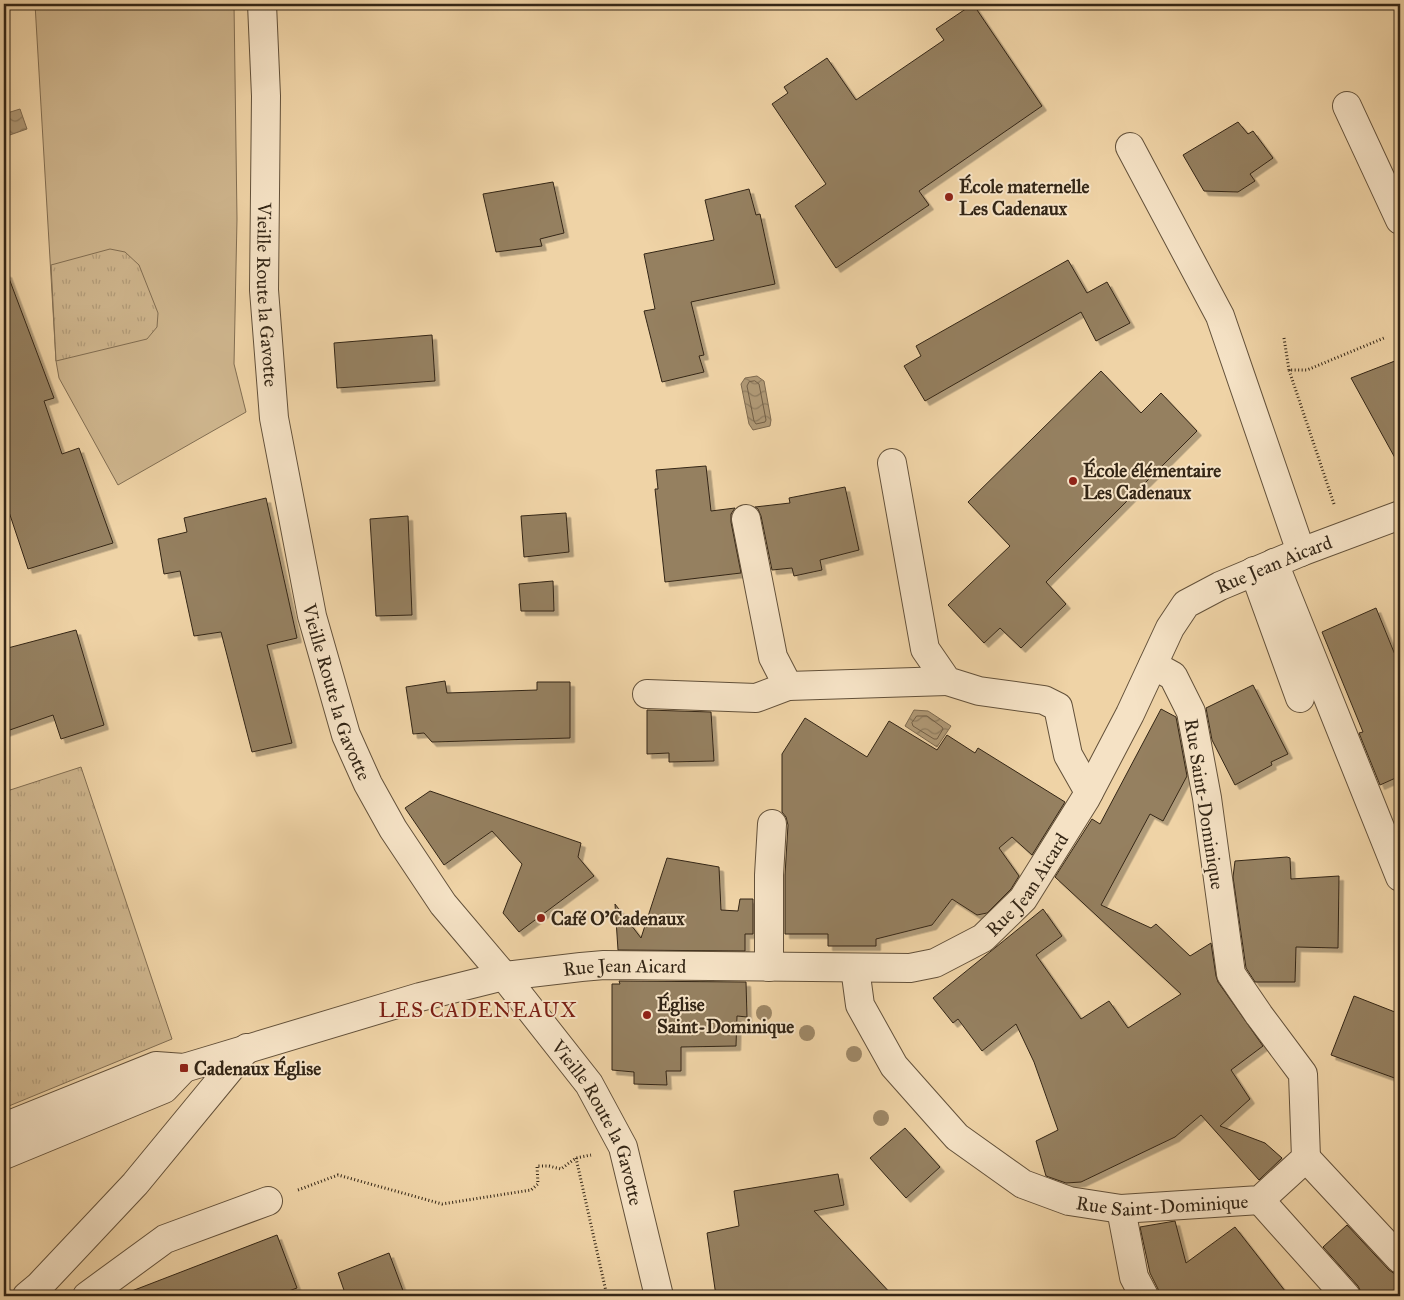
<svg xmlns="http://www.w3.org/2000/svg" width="1404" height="1300" viewBox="0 0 1404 1300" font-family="'IM FELL Great Primer',serif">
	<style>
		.green { fill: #cfb68e; stroke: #826e52 }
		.park { fill: url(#park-tufts); stroke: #826e52 }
		.water { fill: url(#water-waves); stroke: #7e6a4f }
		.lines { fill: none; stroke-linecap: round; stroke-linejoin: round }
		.shore { stroke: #725f46; stroke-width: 1 }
		.building { fill: #958061; stroke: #342616; filter: url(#shadow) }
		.minor-casing { stroke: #63513a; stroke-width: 30 }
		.path { stroke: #342616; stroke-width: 3; stroke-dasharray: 1 2.5; stroke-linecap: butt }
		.minor { stroke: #f5e2c5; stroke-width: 28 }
		.tree { fill: #9e8867 }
		.poi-dot { fill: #8f2418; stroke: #f5e2c5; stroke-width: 2 }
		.labels { text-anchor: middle; stroke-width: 4; stroke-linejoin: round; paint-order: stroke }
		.poi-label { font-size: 19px; font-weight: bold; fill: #342616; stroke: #f5e2c5; text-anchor: start }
		.street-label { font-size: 19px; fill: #342616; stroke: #f5e2c5 }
		.quarter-label { font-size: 21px; letter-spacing: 1px; fill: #7a1f14; stroke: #f5e2c5 }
	</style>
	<defs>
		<pattern id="park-tufts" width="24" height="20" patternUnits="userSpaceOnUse" patternTransform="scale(1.25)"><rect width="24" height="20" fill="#cfb68e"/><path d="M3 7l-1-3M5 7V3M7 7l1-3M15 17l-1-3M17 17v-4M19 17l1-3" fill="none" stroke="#b29c7a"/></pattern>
		<pattern id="water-waves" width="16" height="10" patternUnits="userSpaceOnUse" patternTransform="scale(1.25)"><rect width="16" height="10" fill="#af9875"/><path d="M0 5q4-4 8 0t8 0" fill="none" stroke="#8f7c5f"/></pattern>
		<filter id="shadow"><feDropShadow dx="4.5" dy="4.5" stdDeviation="0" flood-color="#0004"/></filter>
	</defs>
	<rect width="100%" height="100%" fill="#efd3a6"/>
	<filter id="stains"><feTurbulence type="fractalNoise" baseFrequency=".004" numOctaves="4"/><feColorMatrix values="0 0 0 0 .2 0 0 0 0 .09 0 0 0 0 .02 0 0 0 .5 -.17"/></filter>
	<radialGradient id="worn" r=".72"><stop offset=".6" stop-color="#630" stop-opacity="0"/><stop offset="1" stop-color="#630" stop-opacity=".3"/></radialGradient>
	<!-- green -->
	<path class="green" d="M35 4H234L237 219 234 364 246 412 118 485 59 378 56 361Z"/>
	<!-- park -->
	<g class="park">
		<path d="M110 249 125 252 139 265 158 313 157 327 147 339 56 361 51 265Z"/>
		<path d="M81 767 172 1039 4 1108V792Z"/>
	</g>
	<!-- water -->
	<g class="water">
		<path d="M20 109 27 129 4 137V114Z"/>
		<path d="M757 376 764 381 771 420 770 426 753 430 749 424 741 384 745 378Z"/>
		<path d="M914 710 928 711 951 726 937 747 905 726Z"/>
	</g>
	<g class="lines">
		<!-- shore -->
		<g class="shore">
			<path d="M755 381 759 384 766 420 765 422 756 424 754 421 747 386 749 382Z"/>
			<path d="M917 716H927L942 727 943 729 937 739H934L913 726 912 723Z"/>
		</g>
	</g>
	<!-- building -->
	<g class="building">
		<path d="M973 4 1042 106 919 191 929 205 836 268 795 206 826 184 772 104 788 93 784 87 827 58 856 100 944 40 936 29Z"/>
		<path d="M1238 122 1248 134 1253 131 1273 158 1250 174 1255 181 1238 192 1204 191 1183 155Z"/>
		<path d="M553 182 564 233 540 239 542 246 496 252 483 194Z"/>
		<path d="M749 189 756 215 760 214 775 284 691 302 704 355 699 356 704 372 662 382 644 311 655 309 644 254 714 240 705 200Z"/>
		<path d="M1068 260 1087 293 1107 282 1130 323 1096 341 1081 312 925 401 904 366 921 356 916 346Z"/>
		<path d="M4 273H7L54 398 44 401 62 454 79 448 113 543 28 569 4 497Z"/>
		<path d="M432 335 435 381 337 388 334 343Z"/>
		<path d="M1400 359V467L1351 378Z"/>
		<path d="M1101 371 1141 413 1161 393 1197 431 1046 582 1066 604 1021 648 1000 628 984 643 948 605 1010 546 968 502Z"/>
		<path d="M706 466 711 511 735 508 731 514V522L741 573 665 582 655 489H658L656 470Z"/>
		<path d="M845 487 859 550 820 560 822 570 794 576 792 568 772 570 761 516 758 509 755 507 790 503 789 498Z"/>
		<path d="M266 498 297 638 267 645 292 743 252 752 221 632 194 636 180 571 164 574 158 539 187 532 184 518Z"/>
		<path d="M566 513 569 552 524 557 521 516Z"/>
		<path d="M408 516 412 615 376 616 370 519Z"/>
		<path d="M553 581 554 611H521L519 584Z"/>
		<path d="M1376 608 1400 667V776L1380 785 1359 733 1363 732 1322 632Z"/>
		<path d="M76 630 104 725 61 739 53 715 4 732V649Z"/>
		<path d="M445 681 447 693 537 690V682H570V738L432 742 424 733 413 734 406 687Z"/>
		<path d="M1253 685 1288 754 1271 762 1272 765 1235 785 1212 740 1206 708Z"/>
		<path d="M1161 709 1176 717 1187 776 1163 821 1150 814 1101 905 1151 928 1156 924 1190 956 1211 943 1216 976 1218 982 1263 1046 1231 1070 1250 1099 1220 1126 1265 1143 1282 1158 1259 1180 1201 1115 1175 1137 1081 1182 1066 1183 1046 1176 1036 1141 1058 1130 1034 1062 1016 1024 982 1051 958 1019 953 1023 933 998 1043 909 1062 936 1036 955 1081 1019 1109 1001 1128 1028 1181 994 1055 877 1092 819 1100 824Z"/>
		<path d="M647 710 711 712 714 761 669 762V753L647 754Z"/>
		<path d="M805 718 867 757 889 721 937 750 947 735 975 753 978 748 1065 802 1032 855 1012 837 999 848 1019 876 1011 889 987 913 977 915 952 899 932 925 876 939V946H828V934H785V875L788 825 786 817 782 812V754Z"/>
		<path d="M430 791 581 843 578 857 594 876 519 932 503 913 522 864 492 831 444 865 405 808Z"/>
		<path d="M1287 857 1290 858 1291 879 1339 876 1338 948 1296 947 1295 982H1255L1246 968 1233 877 1235 861Z"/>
		<path d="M667 858 719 867 721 910 738 911 740 899H753V934H745V951L618 950 615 904 641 938Z"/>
		<path d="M619 981 746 982 747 1017 737 1016 736 1046 681 1047V1071H666L667 1085 634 1084V1072L612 1070V984H620Z"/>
		<path d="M1354 996 1400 1014V1080L1331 1055Z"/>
		<path d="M905 1128 940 1167 906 1198 870 1158Z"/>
		<path d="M838 1174 844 1205 814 1211 893 1296H716L707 1233 739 1226 734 1191Z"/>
		<path d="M1175 1221 1186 1263 1235 1227 1289 1296H1160L1158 1289 1150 1273 1140 1227Z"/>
		<path d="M1347 1225 1389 1270 1395 1274H1400V1296H1363L1358 1286 1323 1247Z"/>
		<path d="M277 1235 297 1288 275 1296H125L124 1294Z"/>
		<path d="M389 1253 405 1296H346L338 1273Z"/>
	</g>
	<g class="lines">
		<!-- minor casing -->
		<g class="minor-casing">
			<g id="minor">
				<path id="s1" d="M262 4 266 96 264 290 274 418 312 616 346 735 368 784 393 829 443 904 504 976 589 1084 623 1147 659 1296"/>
				<path d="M1347 106 1400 220"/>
				<path d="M1130 147 1220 316 1301 552"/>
				<path d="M892 463 925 649 947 681 979 691 1044 700 1058 707 1068 755 1089 792"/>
				<path d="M746 519 773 657 788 686 947 681"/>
				<path d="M1274 563 1400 877"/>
				<path d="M1254 571 1300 698"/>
				<path d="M647 694 756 698 788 686"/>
				<path d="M769 967V875L772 824"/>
				<path id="s2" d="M855 968 860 1005 894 1066 957 1137 1023 1184 1069 1201 1121 1209 1260 1200 1306 1158 1303 1074 1259 1015 1231 974 1207 798 1191 712 1173 676 1153 665"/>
				<path id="s3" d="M4 1127 156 1066 184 1068 420 997 504 976 581 967 604 965 910 968 935 963 983 938 1023 899 1086 798 1130 714 1170 628 1186 604 1220 586 1301 552 1400 515"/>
				<path d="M4 1155 164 1089 184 1068"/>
				<path d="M1306 1158 1400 1259"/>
				<path d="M1260 1200 1346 1296"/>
				<path d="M1121 1209 1134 1277 1144 1296"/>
				<path d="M27 1296 39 1286 135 1184 247 1048"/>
				<path d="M87 1296 165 1239 268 1201"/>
			</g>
		</g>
		<!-- path -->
		<g class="path">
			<path d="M1284 338 1289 370"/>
			<path d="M1334 504 1289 370H1307L1384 338"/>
			<path d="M576 1158 607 1296"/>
			<path d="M298 1190 338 1175 442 1204 531 1190 538 1184 537 1166H549L561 1169 576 1158 591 1155"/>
		</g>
		<!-- minor -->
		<use href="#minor" class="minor"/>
	</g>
	<!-- trees -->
	<g class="tree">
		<circle cx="764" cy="1013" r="8"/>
		<circle cx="807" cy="1033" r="8"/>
		<circle cx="854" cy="1054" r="8"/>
		<circle cx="881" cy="1118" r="8"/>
	</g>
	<!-- markers -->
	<g class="poi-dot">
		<circle cx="949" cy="197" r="5"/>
		<circle cx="1073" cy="481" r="5"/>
		<circle cx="541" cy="918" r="5"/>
		<circle cx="647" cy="1015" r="5"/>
		<rect x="179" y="1063" width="10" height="10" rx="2.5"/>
	</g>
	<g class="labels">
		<!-- poi labels -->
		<g class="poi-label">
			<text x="959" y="193">École maternelle<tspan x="959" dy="22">Les Cadenaux</tspan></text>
			<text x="1083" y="477">École élémentaire<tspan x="1083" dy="22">Les Cadenaux</tspan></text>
			<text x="551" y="925">Café O'Cadenaux</text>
			<text x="657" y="1011">Église<tspan x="657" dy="22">Saint-Dominique</tspan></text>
			<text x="194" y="1075">Cadenaux Église</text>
		</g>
		<!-- street labels -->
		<g class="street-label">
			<text dy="7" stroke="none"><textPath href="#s1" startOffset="291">Vieille Route la Gavotte</textPath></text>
			<text dy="7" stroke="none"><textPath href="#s3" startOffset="1501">Rue Jean Aicard</textPath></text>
			<text dy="7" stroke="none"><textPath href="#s1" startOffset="696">Vieille Route la Gavotte</textPath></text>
			<text transform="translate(1205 804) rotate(81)" y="7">Rue Saint-Dominique</text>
			<text dy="7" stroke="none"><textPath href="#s3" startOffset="1081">Rue Jean Aicard</textPath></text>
			<text dy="7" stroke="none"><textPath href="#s3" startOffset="646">Rue Jean Aicard</textPath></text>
			<text dy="7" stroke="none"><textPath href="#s1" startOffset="1206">Vieille Route la Gavotte</textPath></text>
			<text dy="7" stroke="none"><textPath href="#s2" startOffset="426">Rue Saint-Dominique</textPath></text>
		</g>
		<!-- quarter labels -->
		<g class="quarter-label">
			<text x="478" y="1017">LES CADENEAUX</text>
		</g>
	</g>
	<!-- margin -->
	<rect width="1404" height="1300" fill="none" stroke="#efd3a6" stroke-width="20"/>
	<rect x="5" y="5" width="1394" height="1290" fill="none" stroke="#342616" stroke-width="2.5"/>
	<rect x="10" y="10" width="1384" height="1280" fill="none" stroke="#342616"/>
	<rect width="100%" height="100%" filter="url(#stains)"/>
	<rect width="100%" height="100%" fill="url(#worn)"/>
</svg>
